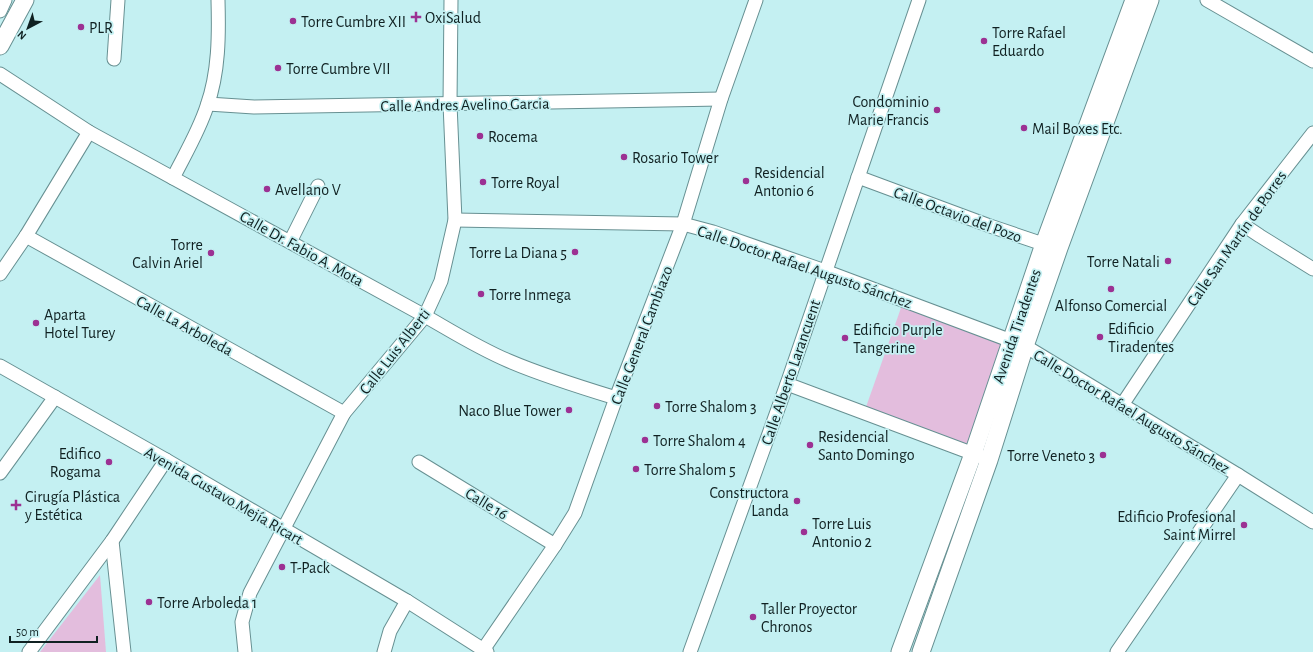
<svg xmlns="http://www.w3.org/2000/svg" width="1313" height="652" viewBox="0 0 1313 652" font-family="'Alegreya Sans',sans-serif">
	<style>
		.green { fill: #e3bddd }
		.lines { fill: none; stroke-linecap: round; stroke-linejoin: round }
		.minor-casing { stroke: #679092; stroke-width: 15 }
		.major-casing { stroke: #679092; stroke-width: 19 }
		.minor { stroke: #fff; stroke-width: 13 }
		.major { stroke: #fff; stroke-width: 17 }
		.poi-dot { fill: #9c3193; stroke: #c4f0f2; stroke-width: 1.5 }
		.labels { text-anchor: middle; stroke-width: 3.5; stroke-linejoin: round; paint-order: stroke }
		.poi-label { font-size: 16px; fill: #102122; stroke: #c4f0f2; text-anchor: start }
		.street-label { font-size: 16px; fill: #102122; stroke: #c4f0f2 }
	</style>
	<rect width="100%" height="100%" fill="#c4f0f2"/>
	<!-- green -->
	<g class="green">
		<path d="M902 305 1007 343 967 444 866 407Z"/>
		<path d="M100 575 106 652H40Z"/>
	</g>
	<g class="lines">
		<!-- minor casing -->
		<g class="minor-casing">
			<g id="minor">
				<path d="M1207 0 1313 61"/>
				<path d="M0 11 5 0"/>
				<path d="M114 59 118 0"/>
				<path d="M0 74 89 132 425 316C453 332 480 349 509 361 544 376 580 387 616 398"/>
				<path d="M208 104 254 107 721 99"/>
				<path d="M858 177 990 226 1052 247"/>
				<path d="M173 178C185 154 199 131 207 106 219 72 219 35 218 0"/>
				<path d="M455 220 683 224 713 232 825 271 1025 346 1238 475 1313 522"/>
				<path d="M1242 224 1260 236 1313 269"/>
				<path d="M26 236 344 413"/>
				<path d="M290 242 318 186"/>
				<path d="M0 274 26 236 89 132"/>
				<path d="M0 366 166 460 407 601 487 652"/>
				<path d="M787 384 982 457"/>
				<path d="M1122 405 1242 224 1313 133"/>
				<path d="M419 462 555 545"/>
				<path d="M0 473 55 397"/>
				<path d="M112 541 124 652"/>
				<path d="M483 650 555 545 575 513 616 398 683 224 721 99 756 0"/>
				<path d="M29 652 112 541 166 460"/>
				<path d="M245 652 242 622 250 593 344 413 425 316 441 281 455 220 450 104 451 0"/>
				<path d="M384 652 390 631 407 601"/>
				<path d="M690 652 787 384 919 0"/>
				<path d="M1117 652 1238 475"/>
			</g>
		</g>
		<!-- major casing -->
		<g class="major-casing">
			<g id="major">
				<path d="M0 46 25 0"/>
				<path d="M900 652 973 454 1044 244 1134 0"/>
				<path d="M921 652 989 460 1025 346 1059 248 1150 0"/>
			</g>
		</g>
		<!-- minor -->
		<use href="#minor" class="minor"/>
		<!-- major -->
		<use href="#major" class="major"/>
	</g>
	<!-- markers -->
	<g class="poi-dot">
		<path d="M414 11h4v4h4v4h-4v4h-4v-4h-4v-4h4z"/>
		<circle cx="293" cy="21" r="4"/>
		<circle cx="81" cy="27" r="4"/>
		<circle cx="984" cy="41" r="4"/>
		<circle cx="278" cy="68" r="4"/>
		<circle cx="937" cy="110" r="4"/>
		<circle cx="1024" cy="128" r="4"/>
		<circle cx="480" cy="136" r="4"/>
		<circle cx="624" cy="157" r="4"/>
		<circle cx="746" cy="181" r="4"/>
		<circle cx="483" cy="182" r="4"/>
		<circle cx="267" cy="189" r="4"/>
		<circle cx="575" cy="252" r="4"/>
		<circle cx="211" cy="253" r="4"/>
		<circle cx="1168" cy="261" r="4"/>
		<circle cx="1111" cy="289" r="4"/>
		<circle cx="481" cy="294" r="4"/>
		<circle cx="36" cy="323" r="4"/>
		<circle cx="1100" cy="337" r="4"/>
		<circle cx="845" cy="338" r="4"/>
		<circle cx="657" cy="406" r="4"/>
		<circle cx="569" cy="410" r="4"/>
		<circle cx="645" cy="440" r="4"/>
		<circle cx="810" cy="445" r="4"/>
		<circle cx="1103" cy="455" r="4"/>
		<circle cx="109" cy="462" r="4"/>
		<circle cx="636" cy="469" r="4"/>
		<circle cx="797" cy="501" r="4"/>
		<path d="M14 499h4v4h4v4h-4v4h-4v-4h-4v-4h4z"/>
		<circle cx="1244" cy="525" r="4"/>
		<circle cx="804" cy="532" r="4"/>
		<circle cx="282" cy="567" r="4"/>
		<circle cx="149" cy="602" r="4"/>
		<circle cx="753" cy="617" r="4"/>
	</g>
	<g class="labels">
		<!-- poi labels -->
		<g class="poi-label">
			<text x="425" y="23">OxiSalud</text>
			<text x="301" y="27">Torre Cumbre XII</text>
			<text x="89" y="33">PLR</text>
			<text x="992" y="38">Torre Rafael<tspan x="992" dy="18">Eduardo</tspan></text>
			<text x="286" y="74">Torre Cumbre VII</text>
			<text x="929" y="107" text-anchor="end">Condominio<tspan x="929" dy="18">Marie Francis</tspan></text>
			<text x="1032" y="134">Mail Boxes Etc.</text>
			<text x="488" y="142">Rocema</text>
			<text x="632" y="163">Rosario Tower</text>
			<text x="754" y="178">Residencial<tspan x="754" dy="18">Antonio 6</tspan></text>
			<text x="491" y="188">Torre Royal</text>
			<text x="275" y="195">Avellano V</text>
			<text x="203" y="250" text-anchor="end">Torre<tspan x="203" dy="18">Calvin Ariel</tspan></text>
			<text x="567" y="258" text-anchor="end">Torre La Diana 5</text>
			<text x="1160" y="267" text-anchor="end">Torre Natali</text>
			<text x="489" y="300">Torre Inmega</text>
			<text x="1111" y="311" text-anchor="middle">Alfonso Comercial</text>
			<text x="44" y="320">Aparta<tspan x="44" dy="18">Hotel Turey</tspan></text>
			<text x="1108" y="334">Edificio<tspan x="1108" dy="18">Tiradentes</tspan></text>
			<text x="853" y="335">Edificio Purple<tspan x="853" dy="18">Tangerine</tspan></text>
			<text x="665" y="412">Torre Shalom 3</text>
			<text x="561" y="416" text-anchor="end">Naco Blue Tower</text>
			<text x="818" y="442">Residencial<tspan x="818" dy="18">Santo Domingo</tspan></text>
			<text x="653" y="446">Torre Shalom 4</text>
			<text x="101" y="459" text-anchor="end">Edifico<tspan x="101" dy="18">Rogama</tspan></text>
			<text x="1095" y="461" text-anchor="end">Torre Veneto 3</text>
			<text x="644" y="475">Torre Shalom 5</text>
			<text x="789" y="498" text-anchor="end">Constructora<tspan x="789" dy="18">Landa</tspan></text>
			<text x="25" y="502">Cirugía Plástica<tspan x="25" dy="18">y Estética</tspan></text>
			<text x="1236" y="522" text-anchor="end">Edificio Profesional<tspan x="1236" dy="18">Saint Mirrel</tspan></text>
			<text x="812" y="529">Torre Luis<tspan x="812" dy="18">Antonio 2</tspan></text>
			<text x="290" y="573">T-Pack</text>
			<text x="157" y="608">Torre Arboleda 1</text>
			<text x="761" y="614">Taller Proyector<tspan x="761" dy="18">Chronos</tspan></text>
		</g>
		<!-- street labels -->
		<g class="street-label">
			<text transform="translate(465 104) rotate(-1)" y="6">Calle Andres Avelino Garcia</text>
			<text transform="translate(958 214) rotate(20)" y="6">Calle Octavio del Pozo</text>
			<text transform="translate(1236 238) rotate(-55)" y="6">Calle San Martín de Porres</text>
			<text transform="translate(302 248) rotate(29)" y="6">Calle Dr. Fabio A. Mota</text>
			<text transform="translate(805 266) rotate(19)" y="6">Calle Doctor Rafael Augusto Sánchez</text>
			<text transform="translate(185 325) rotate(29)" y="6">Calle La Arboleda</text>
			<text transform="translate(1016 326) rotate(-71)" y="6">Avenida Tiradentes</text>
			<text transform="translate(641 335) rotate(-69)" y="6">Calle General Cambiazo</text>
			<text transform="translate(394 351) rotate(-52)" y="6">Calle Luis Alberti</text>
			<text transform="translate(790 372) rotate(-71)" y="6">Calle Alberto Larancuent</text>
			<text transform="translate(1132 411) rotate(31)" y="6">Calle Doctor Rafael Augusto Sánchez</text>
			<text transform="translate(224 495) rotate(30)" y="6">Avenida Gustavo Mejía Ricart</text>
			<text transform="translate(487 503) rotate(31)" y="6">Calle 16</text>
		</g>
	</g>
	<!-- north arrow -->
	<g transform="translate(28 28) rotate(221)" stroke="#c4f0f2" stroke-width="3" paint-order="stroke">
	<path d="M0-3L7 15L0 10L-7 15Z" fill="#102122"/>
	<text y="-6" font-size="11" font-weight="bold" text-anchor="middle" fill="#102122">N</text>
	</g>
	<!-- scale -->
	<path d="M10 636v6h87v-6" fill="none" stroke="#102122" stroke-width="2"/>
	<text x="16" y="636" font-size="12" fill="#102122" stroke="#c4f0f2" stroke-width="3" paint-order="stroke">50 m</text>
</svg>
